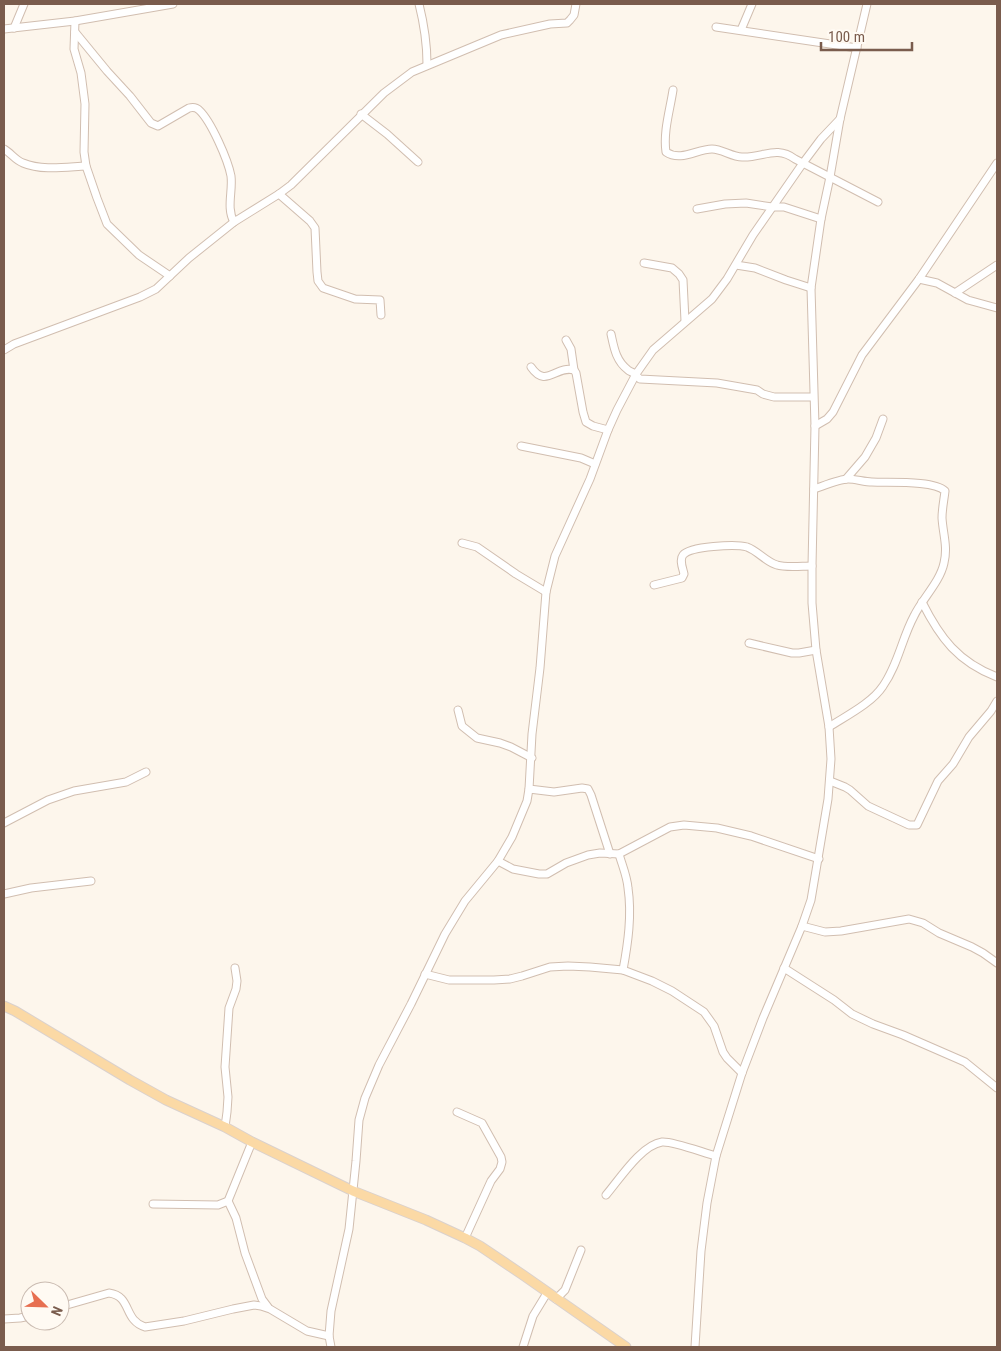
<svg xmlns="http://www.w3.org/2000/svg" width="1001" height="1351" viewBox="0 0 1001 1351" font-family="'Roboto Condensed',sans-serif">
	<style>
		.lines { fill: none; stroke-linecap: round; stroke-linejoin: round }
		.minor-casing { stroke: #d1beb0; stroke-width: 9 }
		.major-casing { stroke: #dad1cd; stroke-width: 11 }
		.minor { stroke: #fff; stroke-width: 7 }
		.major { stroke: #fbd9a5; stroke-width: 9 }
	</style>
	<rect width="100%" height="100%" fill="#fdf6ec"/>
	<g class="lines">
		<!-- minor casing -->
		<g class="minor-casing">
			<g id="minor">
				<path d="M419 4C424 24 427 43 427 64"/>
				<path d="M75 21 74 49 81 73 85 104 84 152 86 166 97 198 107 224 139 255 170 276"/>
				<path d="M716 27 857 48"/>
				<path d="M14 28 24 4"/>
				<path d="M4 29 75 21 173 4"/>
				<path d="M741 30 752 4"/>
				<path d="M75 32 107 71 130 96 151 123 158 126 189 108C193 107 196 107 199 110 211 121 228 160 231 176 233 191 226 208 234 222"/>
				<path d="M673 90C670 110 663 132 666 152 681 162 697 149 712 149 722 149 732 157 742 157 763 158 776 145 795 159L878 202"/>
				<path d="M361 114 387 134 418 162"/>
				<path d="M4 149C11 153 15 160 23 163 42 171 66 167 86 166"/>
				<path d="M279 194 310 221 315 228 317 272 318 281 323 288 355 299 380 300 381 315"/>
				<path d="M697 209 725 204 746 203 772 207H784L821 219"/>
				<path d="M644 263 672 268 679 274 683 280 685 321"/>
				<path d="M736 265 755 268 786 280 811 288"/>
				<path d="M919 279 937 283 968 300 997 308"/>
				<path d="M955 293 997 265"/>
				<path d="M611 334C614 348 616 361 628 370 630 372 633 372 635 374 637 376 638 378 640 379L717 383 757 390 763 394 774 397H813"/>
				<path d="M566 340 571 349 574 370"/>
				<path d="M4 350 14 344 140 297 156 289 189 258 234 222 279 194 291 185 384 93 412 72 501 35 550 24 567 23 570 20 574 15 576 4"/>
				<path d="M531 367C546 389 556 365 574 370L576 373 583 412 586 422 593 426 608 430"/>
				<path d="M815 426 827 419 833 412 862 355 919 279 997 163"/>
				<path d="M521 446 581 458 595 464"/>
				<path d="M846 479 865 457 876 438 883 419"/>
				<path d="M814 489C823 486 840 479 848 479 856 479 864 482 872 482 888 483 934 480 945 491 944 500 942 509 942 518 943 534 948 547 944 563 940 582 922 599 914 616 902 638 898 665 883 686 872 703 846 716 829 727"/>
				<path d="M462 543 477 547 516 574 546 592"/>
				<path d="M654 585 682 578 684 574C683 569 679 560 683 555 690 546 736 544 747 547 758 551 766 562 777 565 786 568 802 566 812 566"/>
				<path d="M922 602C940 638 958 662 997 677"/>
				<path d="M749 643 792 653H799L816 650"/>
				<path d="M458 710 462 726 477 738 500 743 511 747 532 758"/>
				<path d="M830 781 845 787 850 790 868 806 909 825H917L938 781 953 764 969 737 991 711 997 701"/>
				<path d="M529 789 554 792 582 788 588 789 591 795 610 854"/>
				<path d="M4 823 48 800 74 791 126 782 146 772"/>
				<path d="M619 854C622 865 627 876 628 888 632 915 628 943 623 970"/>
				<path d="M498 861 513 869 539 874H547L566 863 588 855 600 853 619 854 670 827 684 825 717 828 751 836 819 859"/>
				<path d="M4 894 31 888 91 881"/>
				<path d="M802 926 825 932 841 931 909 919 923 923 939 933 972 947 983 953 997 963"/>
				<path d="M784 968 834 1000 852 1014 873 1024 903 1035 965 1062 997 1088"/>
				<path d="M425 974 449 980H494L510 979 522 976 550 967 568 966 590 967 623 970 652 981 672 991 704 1012 714 1026 723 1052 727 1058 742 1073"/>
				<path d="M457 1112 482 1123 501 1157 502 1162 500 1169 491 1181 465 1238"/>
				<path d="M225 1127 227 1112 228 1097 225 1067 229 1008 236 989 237 981 235 968"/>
				<path d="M606 1195C619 1180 641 1145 662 1142 673 1141 704 1153 716 1156"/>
				<path d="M228 1201 236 1218 245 1253 262 1299 268 1307"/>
				<path d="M153 1204 218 1205 228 1201 252 1142"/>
				<path d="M556 1299 565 1290 581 1250"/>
				<path d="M60 1307 109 1293C132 1296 123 1320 145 1327L184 1321 233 1309 254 1305 261 1306 270 1309 307 1331 329 1336"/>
				<path d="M4 1319 20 1318 30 1316"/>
				<path d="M331 1347 329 1336 331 1311 349 1229 356 1161 359 1120 365 1098 379 1065 411 1004 445 934 465 901 498 861 512 837 527 801 529 789 532 734 540 668 546 592 555 556 590 479 608 430 617 410 636 374 653 350 712 299 727 279 753 235 803 163 821 139 840 119"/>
				<path d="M523 1347 533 1316 547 1293"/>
				<path d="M695 1347 701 1251 707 1203 716 1156 742 1073 763 1018 802 926 811 900 828 799 831 759 829 727 816 650 812 603V566L815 426 811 288 821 219 830 177 840 119 867 4"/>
			</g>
		</g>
		<!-- major casing -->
		<g class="major-casing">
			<path id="major" d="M4 1006 15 1011 130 1080 166 1100 225 1127 252 1142 353 1191 426 1220 465 1238 480 1246 523 1275 626 1347"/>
		</g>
		<!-- minor -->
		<use href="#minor" class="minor"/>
		<!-- major -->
		<use href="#major" class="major"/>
	</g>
	<!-- border -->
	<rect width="1001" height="1351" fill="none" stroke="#7a5c4d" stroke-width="10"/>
	<!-- north arrow -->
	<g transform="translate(45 1306) rotate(113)"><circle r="24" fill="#fffaf3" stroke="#cabbb1"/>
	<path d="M0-4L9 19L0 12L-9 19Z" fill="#e76f51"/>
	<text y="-8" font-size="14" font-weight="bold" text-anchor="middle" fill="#7a5c4d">N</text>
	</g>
	<!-- scale -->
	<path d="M821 42v8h91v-8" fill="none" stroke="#7a5c4d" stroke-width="2.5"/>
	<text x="828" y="42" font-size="15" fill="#7a5c4d" stroke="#fffaf3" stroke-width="4" paint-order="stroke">100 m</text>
</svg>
